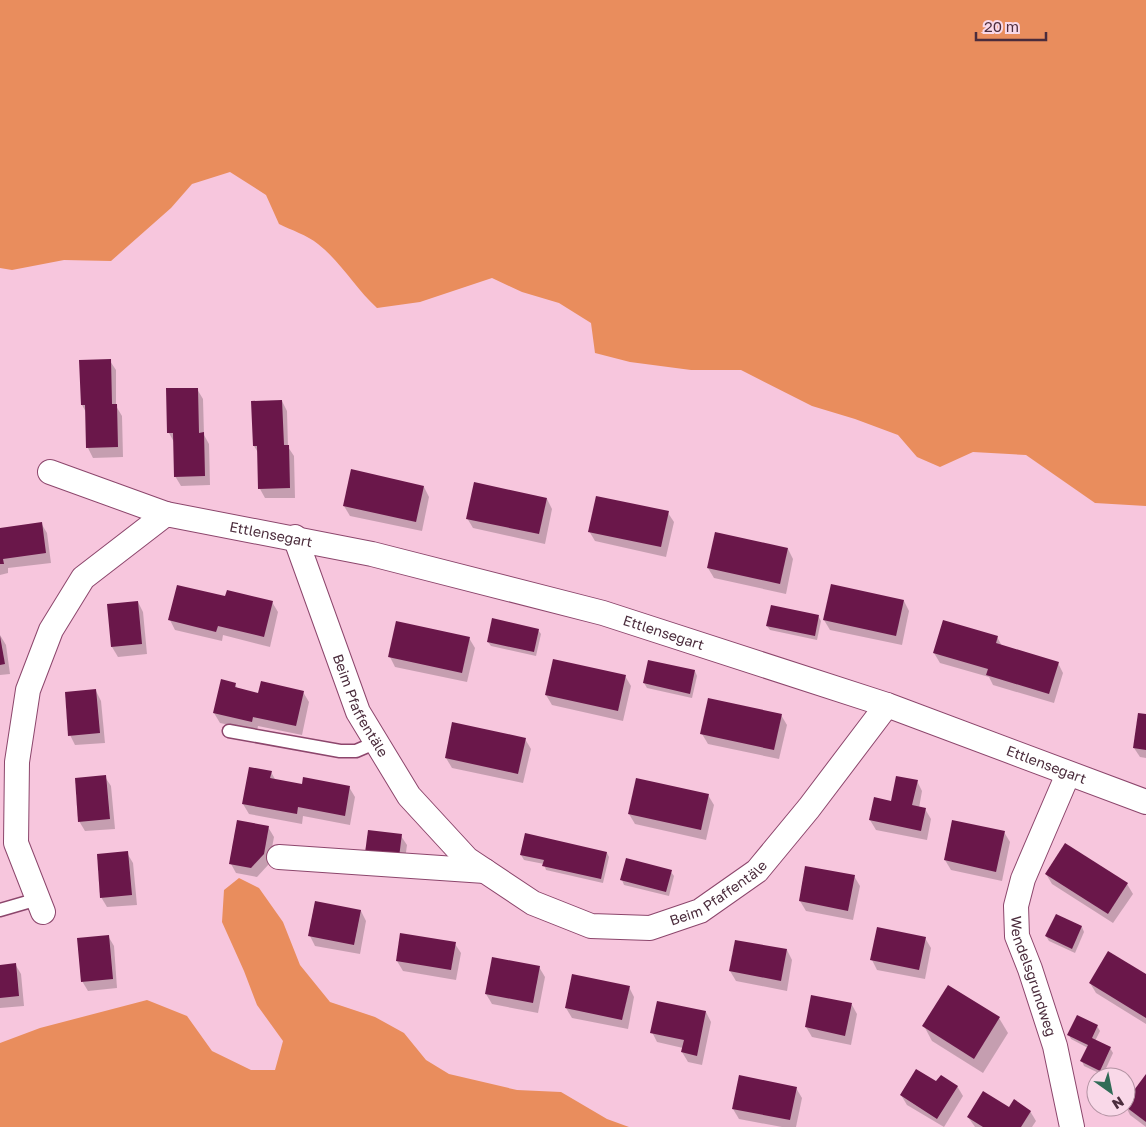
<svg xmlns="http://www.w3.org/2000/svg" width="1146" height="1127" viewBox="0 0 1146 1127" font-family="'Golos Text',sans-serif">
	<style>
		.green { fill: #e98d5d }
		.shadow { fill: #0003 }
		.building { fill: #6a174a }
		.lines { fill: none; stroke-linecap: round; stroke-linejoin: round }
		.service-casing { stroke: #8c466c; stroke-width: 15 }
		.minor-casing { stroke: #8c466c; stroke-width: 26 }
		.service { stroke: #fff; stroke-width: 12 }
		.minor { stroke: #fff; stroke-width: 24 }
		.labels { text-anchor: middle; stroke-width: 5; stroke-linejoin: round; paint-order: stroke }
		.street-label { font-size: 14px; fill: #4b2c3c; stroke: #f9d8e8 }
	</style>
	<rect width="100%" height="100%" fill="#f7c6dd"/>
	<!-- green -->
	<g class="green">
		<path d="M0 0H1146V506L1095 503 1026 455 973 452 940 467 917 457 898 435 855 419 812 406 741 370H691L630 362 595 353 591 323 559 303 522 292 492 278 420 302 377 308C355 288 341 262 318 244 307 235 291 230 279 224L266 195 230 172 192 184 171 208 111 261 64 260 12 270 0 268Z"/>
		<path d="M239 878 259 888 283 922 300 965 330 1002 375 1017 404 1033 426 1060 449 1074 517 1090 561 1092 607 1119 629 1127H0V1043L40 1028 147 1000 187 1016 212 1051 251 1070H275L283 1041 257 1005 244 971 222 922 224 890Z"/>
	</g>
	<!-- shadow -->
	<g class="shadow">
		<path d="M110 361 116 370V406L122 416 123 457 93 458 88 448 87 414 82 405Z"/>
		<path d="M197 389 203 399 204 435 209 444 210 485 181 486 175 476 174 442 169 433 168 390Z"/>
		<path d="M282 401 287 411 288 447 294 456 295 498H265L260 489 259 454 254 446Z"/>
		<path d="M424 487 429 497 422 531 350 516 344 506Z"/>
		<path d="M547 499 552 509 545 544 473 528 467 518Z"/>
		<path d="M668 513 674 522 666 557 595 541 589 531Z"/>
		<path d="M41 523 47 533 51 563 8 568V573L0 575V534Z"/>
		<path d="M788 549 793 559 786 594 714 578 708 568Z"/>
		<path d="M226 598 272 602 278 612 270 647 223 635 222 641 175 630 170 620Z"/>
		<path d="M904 601 909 611 902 645 830 630 824 620Z"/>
		<path d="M138 602 143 612 147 654 118 657 112 647 108 605Z"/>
		<path d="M818 616 821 621 817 640 770 630 767 626Z"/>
		<path d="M538 630 541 634 536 656 491 646 488 642Z"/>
		<path d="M0 635 6 645 10 674 0 675Z"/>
		<path d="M997 637 1002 646 1058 663 1063 673 1054 703 993 685 989 677 940 663 934 653Z"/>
		<path d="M469 638 475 648 467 682 395 667 390 657Z"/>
		<path d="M695 671 697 676 692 698 647 688 644 683Z"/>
		<path d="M625 676 631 686 623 721 552 705 546 695Z"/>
		<path d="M235 684 238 690 259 694 303 692 309 702 302 735 258 726 257 731 220 723 214 713Z"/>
		<path d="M96 691 101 701 105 743 75 745 70 735Z"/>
		<path d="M781 715 787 725 779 759 708 744 702 734Z"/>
		<path d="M1146 716V758L1140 757 1134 748Z"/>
		<path d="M525 739 531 749 523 783 452 768 446 758Z"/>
		<path d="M271 772 276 781 303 785 349 787 355 797 350 825 303 816 302 824 249 814 243 804Z"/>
		<path d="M105 777 111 786 115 829 85 831 79 821Z"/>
		<path d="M917 781 922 791 919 808 925 809 931 819 927 840 876 830 870 820Z"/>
		<path d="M708 795 714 805 706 840 635 824 629 814Z"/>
		<path d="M268 827 274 837 269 864 257 877 236 873 231 864Z"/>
		<path d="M1004 832 1010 842 1002 881 951 870 945 860Z"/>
		<path d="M401 836 407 845 404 867 372 863Z"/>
		<path d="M127 853 133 863 137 905 107 907 101 897Z"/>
		<path d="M607 853 609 857 603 883 546 870 544 864 524 860 521 855Z"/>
		<path d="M671 872 674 876 669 896 624 885 622 880Z"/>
		<path d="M1046 874 1127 884 1133 894 1113 923 1052 884Z"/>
		<path d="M854 876 860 886 853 920 806 911 800 901Z"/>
		<path d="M361 911 366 921 360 954 315 946 310 936Z"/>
		<path d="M1056 916 1082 927 1084 932 1075 953 1049 941 1046 936Z"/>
		<path d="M108 936 114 946 117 988 88 991 82 981Z"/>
		<path d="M925 938 931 948 925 979 877 970 872 960Z"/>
		<path d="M455 944 461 953 456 980 403 971 397 961Z"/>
		<path d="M787 950 792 960 787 991 736 981 730 971Z"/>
		<path d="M15 964 21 974 24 1006 0 1008V966Z"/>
		<path d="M539 967 545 977 538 1013 492 1004 486 994Z"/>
		<path d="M1146 976V1024L1096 993 1090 983Z"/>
		<path d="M629 987 634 997 628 1029 572 1018 566 1008Z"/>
		<path d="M812 997 852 1005 857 1014 851 1045 812 1037 806 1027Z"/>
		<path d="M706 1012 711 1022 702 1065 688 1062 682 1052 683 1048 657 1042 652 1032Z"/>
		<path d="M999 1018 1008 1033 983 1073 932 1041 924 1026Z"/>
		<path d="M1097 1026 1100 1031 1095 1041 1110 1048 1113 1053 1103 1075 1084 1066 1082 1061 1088 1048 1071 1039 1069 1035Z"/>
		<path d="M1146 1077V1127L1130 1115 1126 1107V1103Z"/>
		<path d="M936 1083 957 1086 963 1096 944 1127 907 1105 901 1095Z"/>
		<path d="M796 1088 802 1098 796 1127H782L739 1119 733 1109Z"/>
		<path d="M1030 1111 1036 1121 1032 1127H975L968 1117Z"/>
	</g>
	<!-- building -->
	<g class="building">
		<path d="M111 359 112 404H117L118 447 86 448 85 405H81L79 360Z"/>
		<path d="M166 388H198L199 433 204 432 205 476 174 477 173 433H167Z"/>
		<path d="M282 400 284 445H289L290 488 258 489 257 446H253L251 401Z"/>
		<path d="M351 469 424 486 416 522 343 506Z"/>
		<path d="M474 482 547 498 539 534 466 519Z"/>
		<path d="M596 496 669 511 661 547 588 532Z"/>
		<path d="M42 522 46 553 3 559 4 564H0V528Z"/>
		<path d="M715 532 788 548 780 584 707 568Z"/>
		<path d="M831 584 904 600 896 636 823 620Z"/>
		<path d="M177 585 225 596 227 590 273 601 264 637 218 626 216 632 168 620Z"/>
		<path d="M138 601 142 644 111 647 107 604Z"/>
		<path d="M771 605 819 615 815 636 766 626Z"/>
		<path d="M492 618 539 629 534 652 487 642Z"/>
		<path d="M943 620 998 636 996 643 1059 662 1049 694 986 675 988 669 933 653Z"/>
		<path d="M396 621 470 637 462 673 388 657Z"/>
		<path d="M0 636 5 664 0 665Z"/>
		<path d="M553 659 626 675 618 711 545 695Z"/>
		<path d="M648 660 695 670 690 694 643 683Z"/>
		<path d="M221 679 236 683 235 687 258 693 261 681 304 691 296 726 253 717 252 722 213 713Z"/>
		<path d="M96 689 100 733 68 736 65 692Z"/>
		<path d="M708 698 782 714 774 750 700 734Z"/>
		<path d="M1138 713 1146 714V750L1133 748Z"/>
		<path d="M452 722 526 738 518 774 445 758Z"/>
		<path d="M249 767 272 771 270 778 302 784 303 777 350 786 345 816 298 807 297 814 242 804Z"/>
		<path d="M106 775 110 819 78 822 75 778Z"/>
		<path d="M896 776 918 780 912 805 926 808 921 831 869 820 874 797 891 801Z"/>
		<path d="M636 778 709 794 701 830 628 814Z"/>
		<path d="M237 820 269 826 264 854 251 868 229 864Z"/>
		<path d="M952 820 1005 831 996 872 944 860Z"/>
		<path d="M368 830 402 834 399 857 365 853Z"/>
		<path d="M525 833 607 852 601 879 542 866 544 860 520 855Z"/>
		<path d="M1065 843 1128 883 1108 914 1045 874Z"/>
		<path d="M128 851 132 895 100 898 97 854Z"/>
		<path d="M626 858 672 870 666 892 620 880Z"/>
		<path d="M805 866 855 875 848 911 799 901Z"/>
		<path d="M315 901 361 910 354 945 308 936Z"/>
		<path d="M1056 914 1082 926 1072 949 1045 936Z"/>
		<path d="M877 927 926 937 919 970 870 960Z"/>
		<path d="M400 933 456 942 451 970 396 961Z"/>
		<path d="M109 935 113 979 81 982 77 938Z"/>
		<path d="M735 940 787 949 781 981 729 971Z"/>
		<path d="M1108 951 1146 974V1018L1089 983Z"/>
		<path d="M492 957 540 966 533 1003 485 994Z"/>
		<path d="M16 963 19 996 0 998V965Z"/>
		<path d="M572 974 630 986 622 1020 565 1008Z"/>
		<path d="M948 985 1000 1017 974 1059 922 1026Z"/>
		<path d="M811 995 852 1003 845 1036 805 1027Z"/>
		<path d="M657 1001 706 1011 697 1056 681 1052 684 1040 650 1033Z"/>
		<path d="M1077 1015 1098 1025 1092 1038 1111 1047 1100 1071 1080 1061 1088 1045 1067 1035Z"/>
		<path d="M916 1069 936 1081 941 1075 958 1086 937 1119 900 1095Z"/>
		<path d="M1146 1074V1122L1126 1107V1101Z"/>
		<path d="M739 1075 797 1087 790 1120 732 1109Z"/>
		<path d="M983 1091 1009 1107 1014 1099 1031 1111 1021 1127H983L967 1117Z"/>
	</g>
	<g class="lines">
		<!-- service casing -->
		<g class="service-casing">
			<g id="service">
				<path d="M229 731 340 751H356L377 742"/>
				<path d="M0 910 38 899"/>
			</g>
		</g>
		<!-- minor casing -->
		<g class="minor-casing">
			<g id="minor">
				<path d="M50 472 166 514"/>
				<path id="s1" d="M295 537 358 712 409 796 467 859 533 903 591 926 650 928 700 911 757 871 809 808 887 705"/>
				<path id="s2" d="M1068 774 1023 879 1016 906 1017 936 1030 969 1055 1046 1072 1127"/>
				<path d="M279 857 485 871"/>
				<path id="s3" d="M43 912 16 843 17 762 28 690 51 630 83 578 166 514 372 554 603 613 887 705 1146 802"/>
			</g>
		</g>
		<!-- service -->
		<use href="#service" class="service"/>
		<!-- minor -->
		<use href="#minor" class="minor"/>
	</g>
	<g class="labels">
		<!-- street labels -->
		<g class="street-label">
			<text dy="5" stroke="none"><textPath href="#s3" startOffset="565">Ettlensegart</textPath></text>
			<text dy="5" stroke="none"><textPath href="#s3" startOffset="970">Ettlensegart</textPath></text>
			<text dy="5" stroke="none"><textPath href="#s1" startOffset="181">Beim Pfaffentäle</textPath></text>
			<text dy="5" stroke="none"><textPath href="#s3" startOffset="1375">Ettlensegart</textPath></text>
			<text dy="5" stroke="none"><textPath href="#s1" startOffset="648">Beim Pfaffentäle</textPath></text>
			<text dy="5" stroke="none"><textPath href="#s2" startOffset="215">Wendelsgrundweg</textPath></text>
		</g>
	</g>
	<!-- north arrow -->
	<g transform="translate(1111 1092) rotate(147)"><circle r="24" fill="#f9d8e8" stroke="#b393a3"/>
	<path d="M0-4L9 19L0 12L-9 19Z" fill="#306c57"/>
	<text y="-8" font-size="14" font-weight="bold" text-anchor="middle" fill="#4b2c3c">N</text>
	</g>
	<!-- scale -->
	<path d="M976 32v8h70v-8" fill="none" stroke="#4b2c3c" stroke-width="2.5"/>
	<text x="984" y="32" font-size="15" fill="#4b2c3c" stroke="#f9d8e8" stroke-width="4" paint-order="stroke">20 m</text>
</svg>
